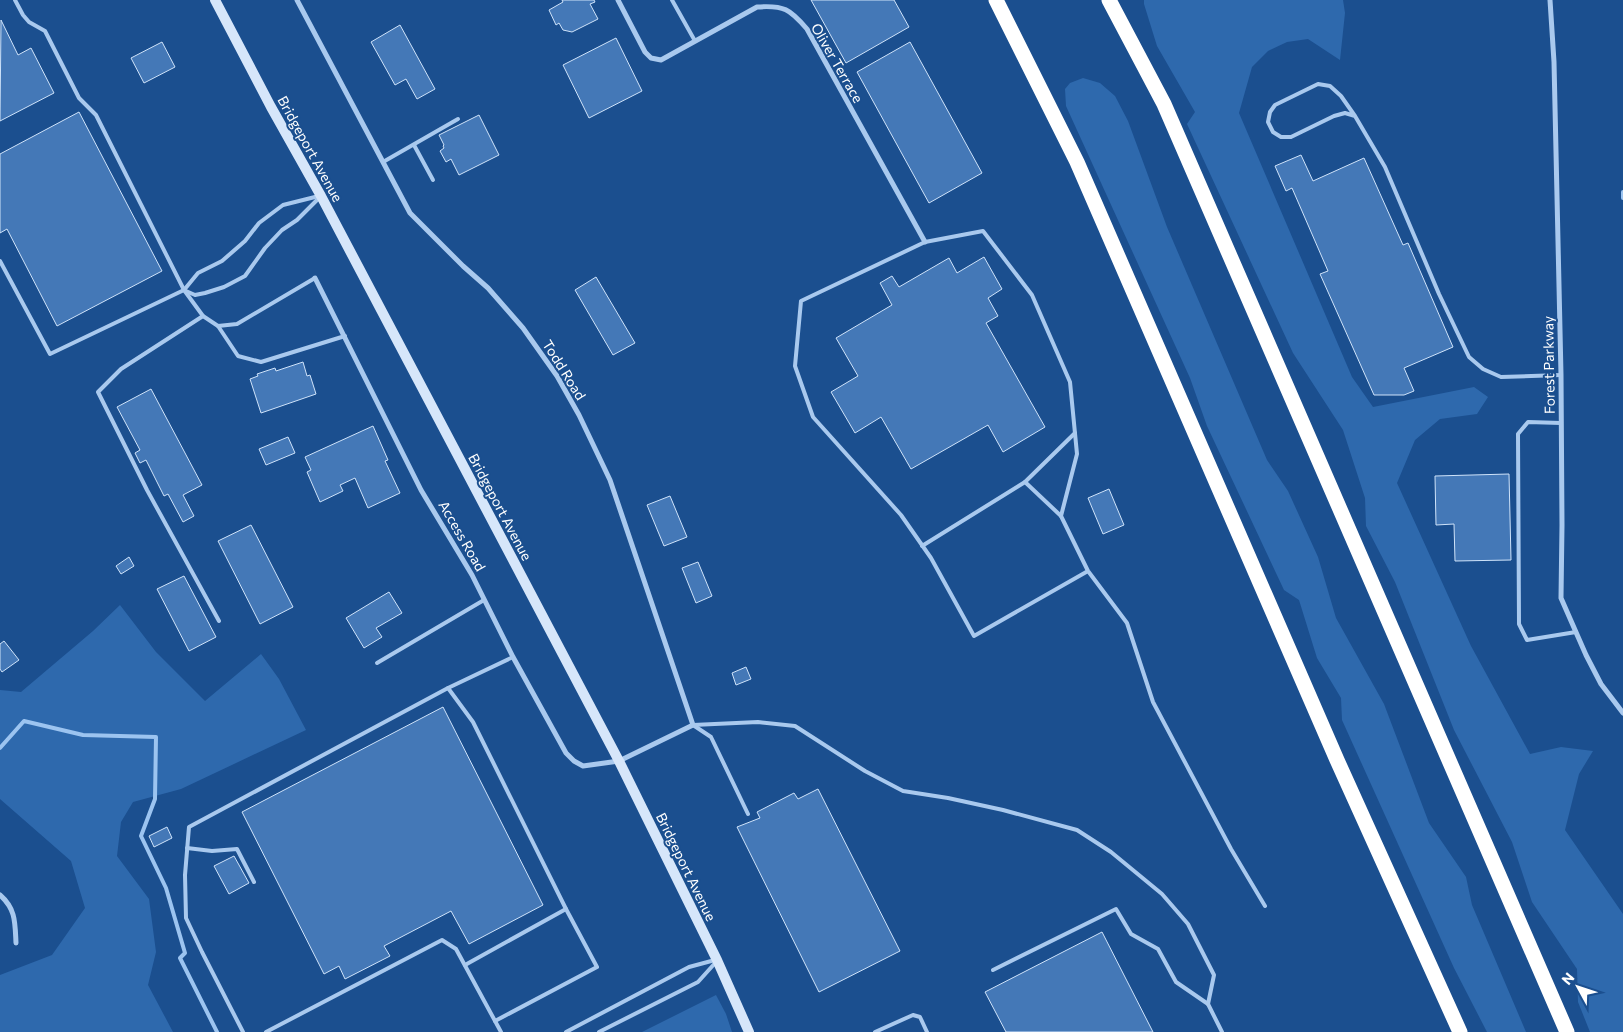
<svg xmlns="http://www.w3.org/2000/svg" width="1623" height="1032" viewBox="0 0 1623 1032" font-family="Commissioner,sans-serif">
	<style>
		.green { fill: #2e69ad }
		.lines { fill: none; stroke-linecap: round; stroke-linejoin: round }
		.stream { stroke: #9cc4f0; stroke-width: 4 }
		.building { fill: #4478b7; stroke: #cfe3fa }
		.lane { stroke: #a9c9ee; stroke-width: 4 }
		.street { stroke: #a9c9ee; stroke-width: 5 }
		.secondary { stroke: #d6e6fa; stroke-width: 10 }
		.highway { stroke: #fff; stroke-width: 15 }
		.labels { text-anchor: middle; stroke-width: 4; stroke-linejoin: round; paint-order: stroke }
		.street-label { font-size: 14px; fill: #fff; stroke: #1b4f8f }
	</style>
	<rect width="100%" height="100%" fill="#1b4f8f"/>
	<!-- green -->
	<g class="green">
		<path d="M1144 0H1343L1345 13 1340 60 1308 39 1287 42 1268 51 1252 67 1239 113 1352 377 1373 407 1474 387 1488 397 1477 414 1440 419 1415 440 1397 483 1471 646 1530 754 1561 747 1593 751 1579 774 1565 830 1623 914V1032H1590L1578 1002 1577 969 1532 902 1512 842 1454 730 1395 582 1366 526 1365 498 1343 430 1293 353 1187 124 1195 112 1157 46 1144 4Z"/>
		<path d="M1083 78 1100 83 1115 96 1128 121 1167 227 1267 460 1288 491 1318 557 1336 618 1384 704 1429 823 1466 877 1472 905 1526 1032H1487L1454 968 1342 720 1341 698 1317 658 1299 600 1284 590 1207 426 1190 378 1066 106 1065 89 1070 83Z"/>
		<path d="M120 605 156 652 205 701 261 654 279 679 306 730 181 789 133 802 121 822 117 856 149 899 156 952 148 985 173 1032H0V975L52 955 85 908 71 861 0 799V690L21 692 93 631Z"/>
		<path d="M716 995 726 1014 732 1032H642Z"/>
	</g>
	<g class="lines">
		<!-- stream -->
		<g class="stream">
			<path d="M1623 192V198"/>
			<path d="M0 748 24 721 83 735 156 737 155 799 141 836 166 888 185 953 180 958 217 1032"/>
		</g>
	</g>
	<!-- building -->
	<g class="building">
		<path d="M562 0H594L595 2 590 4 598 19 572 32 563 30 559 23 556 25 549 10 563 2Z"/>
		<path d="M811 0H894L909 27 846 63Z"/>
		<path d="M1 20 18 55 31 48 54 93 0 121Z"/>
		<path d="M400 25 435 89 417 99 406 79 395 85 371 42Z"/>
		<path d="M616 38 642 91 589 118 563 65Z"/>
		<path d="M162 42 175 67 144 83 131 58Z"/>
		<path d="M910 42 982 173 929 203 857 72Z"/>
		<path d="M79 112 162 271 57 326 7 229 0 233V154Z"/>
		<path d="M479 115 499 155 459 175 451 159 446 162 440 151 444 148 443 146 444 145 439 135Z"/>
		<path d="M1301 155 1313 181 1364 158 1403 245 1408 243 1453 347 1404 368 1414 391 1404 395H1374L1320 274 1328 271 1292 188 1286 191 1275 166Z"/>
		<path d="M984 257 1002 289 988 298 998 316 986 323 1045 427 1003 452 988 425 911 469 881 417 855 433 831 392 858 376 836 338 892 305 880 283 892 276 899 287 949 258 957 273Z"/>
		<path d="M596 277 635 343 613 355 575 290Z"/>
		<path d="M303 362 307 376 310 375 316 394 261 413 250 379 258 376 257 374 275 368 276 371Z"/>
		<path d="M151 389 202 485 183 495 194 516 183 522 168 494 164 496 146 460 140 463 135 453 140 450 117 407Z"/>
		<path d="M373 426 388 460 385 461 400 493 368 508 355 478 340 485 343 491 320 502 307 472 311 470 305 457Z"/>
		<path d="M288 437 295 453 266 465 259 449Z"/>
		<path d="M1509 474 1511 560 1455 561 1454 524 1436 525 1435 476Z"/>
		<path d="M1109 489 1124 525 1103 534 1088 498Z"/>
		<path d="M670 496 687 537 664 546 647 505Z"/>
		<path d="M251 525 293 607 260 624 218 541Z"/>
		<path d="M129 557 134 566 121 574 116 566Z"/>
		<path d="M698 562 712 596 696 603 682 568Z"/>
		<path d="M184 576 216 637 189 651 157 589Z"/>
		<path d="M389 592 402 613 376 628 382 637 364 648 346 618Z"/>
		<path d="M4 641 19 660 2 672 0 669V644Z"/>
		<path d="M746 667 751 679 736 685 732 673Z"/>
		<path d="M443 707 543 905 469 944 451 911 384 946 390 956 345 979 339 966 324 974 242 812Z"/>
		<path d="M818 789 900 951 819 992 737 827 760 818 757 812 794 793 798 799Z"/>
		<path d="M167 827 172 838 154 847 149 836Z"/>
		<path d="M234 856 249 883 229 894 214 866Z"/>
		<path d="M1102 932 1153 1032H1006L985 992Z"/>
	</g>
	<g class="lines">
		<!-- lane -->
		<g class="lane">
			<path d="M15 0 23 15 29 22 45 31 79 98 96 115 184 290 203 316 218 326 237 324 315 278"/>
			<path d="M672 0 695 41"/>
			<path d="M1355 116 1345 113 1334 116 1291 137H1281L1273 132 1268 122 1270 112 1275 105 1318 84 1330 86 1341 96 1355 116 1385 167 1439 294 1469 357 1483 369 1501 377 1561 375"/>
			<path d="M414 145 433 180"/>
			<path d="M383 162 458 119"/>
			<path d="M0 261 50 354 184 290 198 273 222 261 245 241 259 223 283 205 319 196"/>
			<path d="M186 291 195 295 205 293 224 287 245 276 265 248 282 230 297 220 320 197"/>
			<path d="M203 316 121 369 98 392 147 490 219 621"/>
			<path d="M218 326 238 356 261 362 345 336"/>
			<path d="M1561 423 1528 422 1518 434 1519 624 1527 640 1576 632"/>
			<path d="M1025 482 1075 433"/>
			<path d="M922 546 1025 482 1061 516"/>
			<path d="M1088 571 974 636 931 558 901 515 813 417 795 366 801 301 925 242 983 231 1032 295 1070 382 1077 454 1061 516 1088 571 1127 623 1153 702 1231 849 1265 906"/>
			<path d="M377 663 484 600"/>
			<path d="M448 688 473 722 566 909 597 967 495 1021"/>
			<path d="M693 725 758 722 795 726 865 771 903 791 948 798 1003 810 1077 830 1111 852 1162 894 1188 924 1214 975 1208 1004 1222 1032"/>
			<path d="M693 725 711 737 748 814"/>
			<path d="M187 848 212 851 237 849 254 882"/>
			<path d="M465 965 566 909"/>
			<path d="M993 970 1116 909 1131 934 1158 949 1176 982 1208 1004"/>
			<path d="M243 1032 202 952 186 918 185 875 189 827 448 688 513 657"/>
			<path d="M266 1032 442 940 456 949 501 1032"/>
			<path d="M566 1032 689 967 715 960"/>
			<path d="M599 1032 698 982 716 962"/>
			<path d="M875 1032 913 1015 920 1017 927 1032"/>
		</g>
		<!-- street -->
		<g class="street">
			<path d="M297 0 410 213 463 266 488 288 523 328 557 376 579 415 610 480 693 725 619 761 583 766 574 761 566 753 513 657 472 575 421 490 315 278"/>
			<path d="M618 0 645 52 651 58 661 60 757 7C784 5 790 9 807 29L925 242"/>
			<path d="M1550 0 1554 62 1561 375 1562 525 1561 598 1586 655 1601 684 1623 713"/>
			<path d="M0 895C16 909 15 923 16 943"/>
		</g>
		<!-- secondary -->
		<path class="secondary" d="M215 0 271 107 321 196 619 761 717 960 749 1032"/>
		<!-- highway -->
		<g class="highway">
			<path d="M996 0 1077 162 1337 760 1460 1032"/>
			<path d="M1109 0 1164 104 1567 1032"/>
		</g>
	</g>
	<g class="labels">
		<!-- street labels -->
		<g class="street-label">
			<text transform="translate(837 63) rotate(60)" y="5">Oliver Terrace</text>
			<text transform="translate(310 149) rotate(61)" y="5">Bridgeport Avenue</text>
			<text transform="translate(1549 365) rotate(-91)" y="5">Forest Parkway</text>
			<text transform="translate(564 370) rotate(58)" y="5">Todd Road</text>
			<text transform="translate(500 507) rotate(62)" y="5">Bridgeport Avenue</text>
			<text transform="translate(462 536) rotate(60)" y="5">Access Road</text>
			<text transform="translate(686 867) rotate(64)" y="5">Bridgeport Avenue</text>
		</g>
	</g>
	<!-- north arrow -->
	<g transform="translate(1578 987) rotate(310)" stroke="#1b4f8f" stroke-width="4" paint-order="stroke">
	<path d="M0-4L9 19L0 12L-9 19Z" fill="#ffffff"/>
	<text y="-8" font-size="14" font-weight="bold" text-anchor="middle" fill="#ffffff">N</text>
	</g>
</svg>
